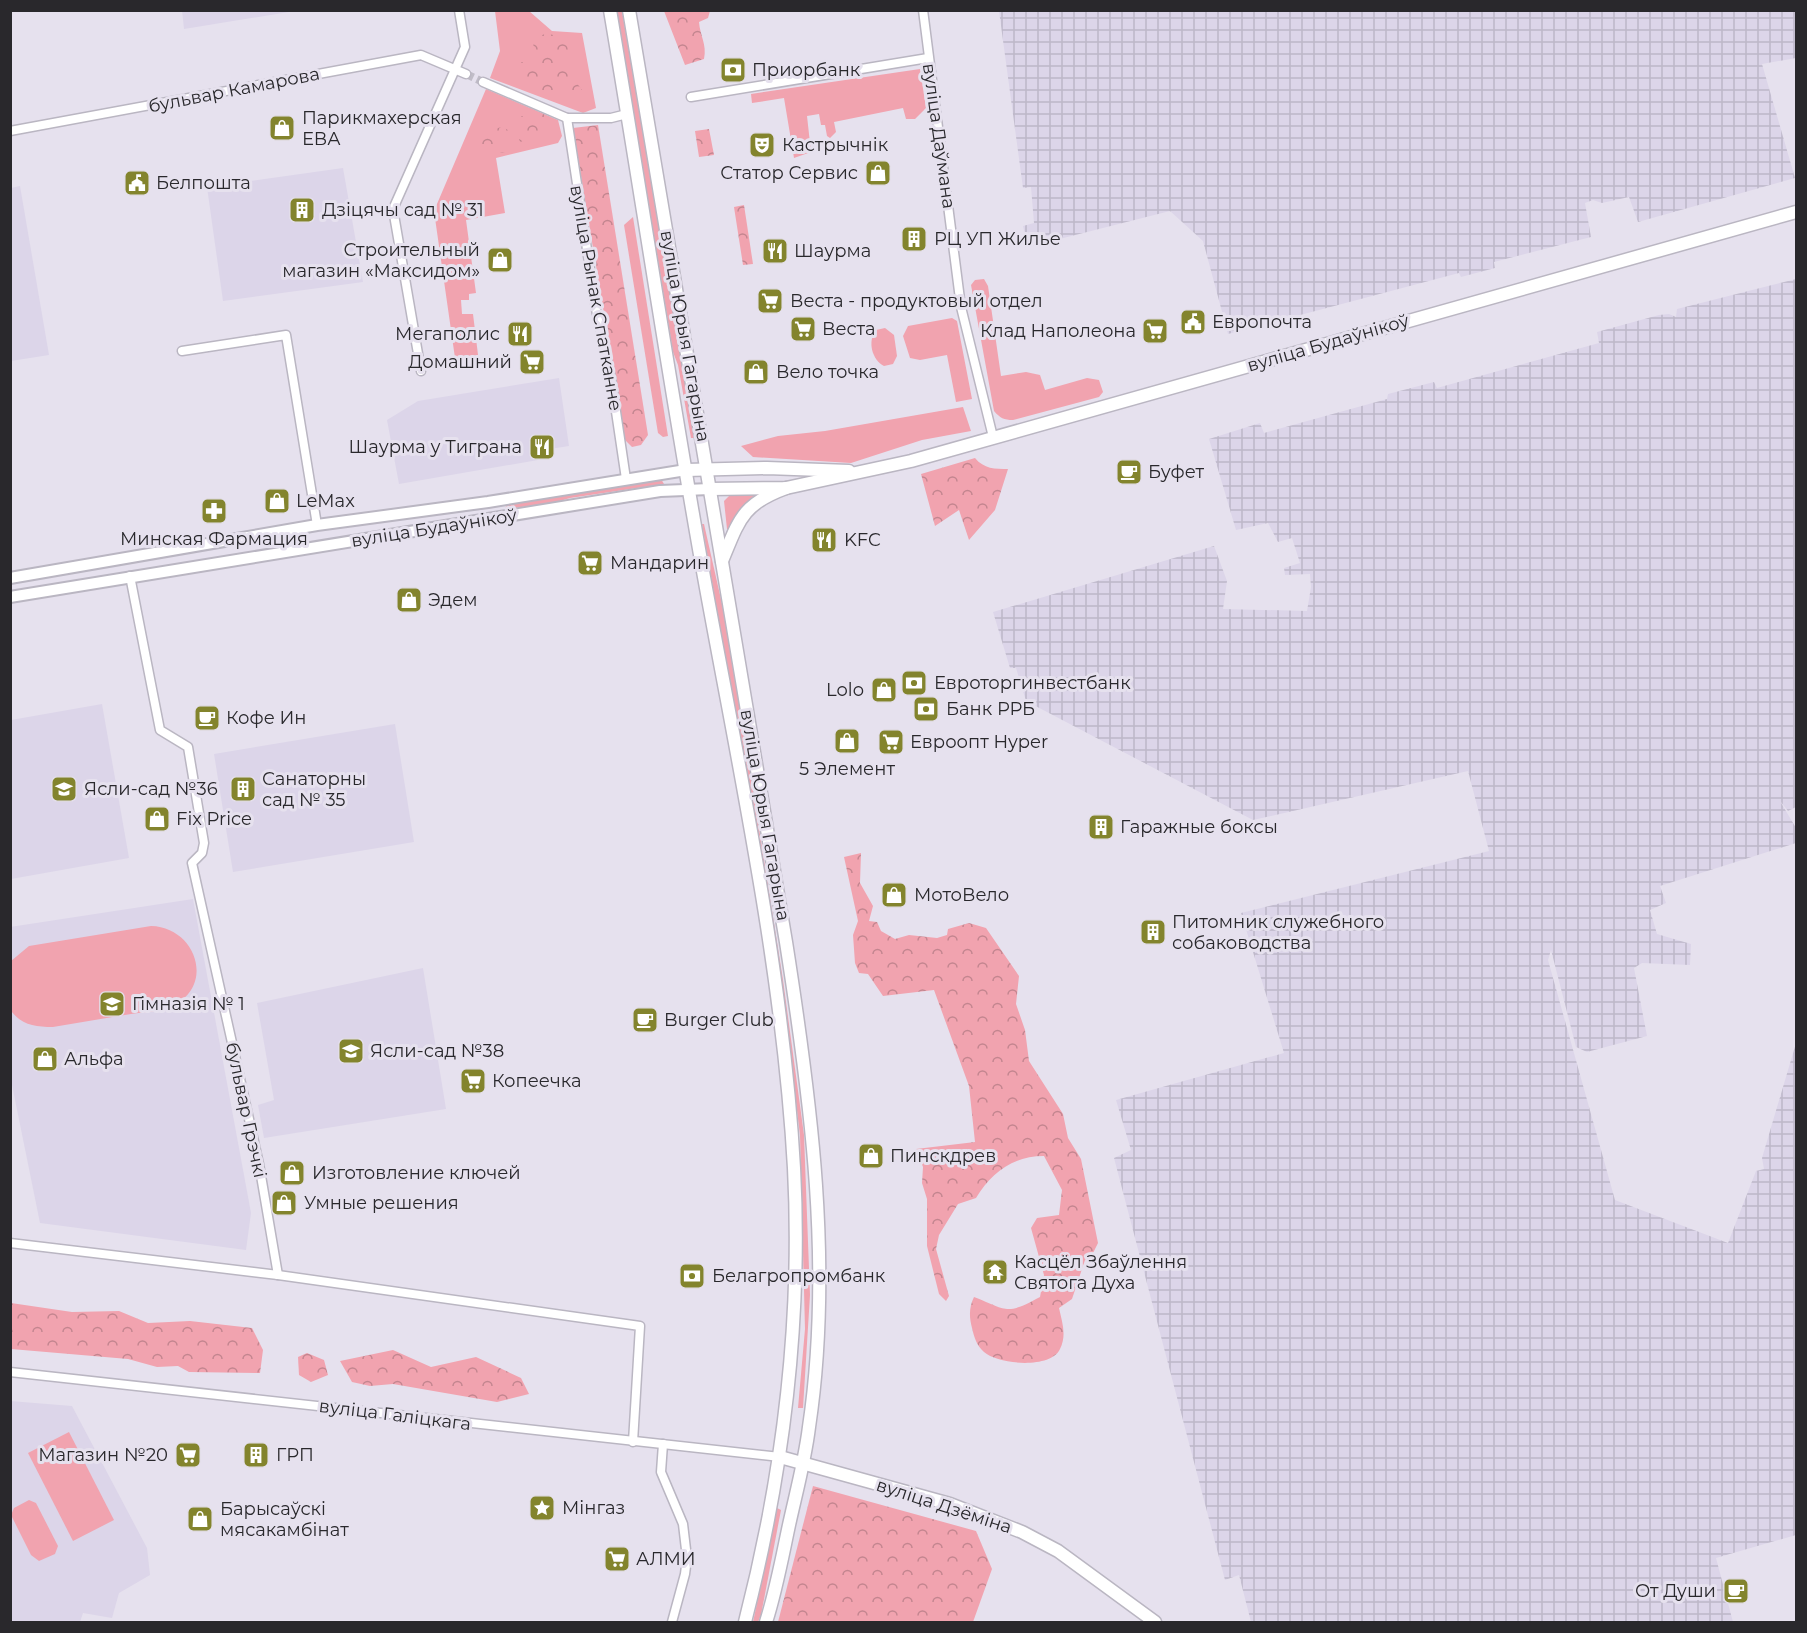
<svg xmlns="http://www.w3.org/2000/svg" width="1807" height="1633" viewBox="0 0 1807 1633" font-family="Montserrat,sans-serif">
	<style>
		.built { fill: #dcd5e9 }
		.industrial { fill: url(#industrial-grid) }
		.grass { fill: #f1a3af }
		.forest { fill: url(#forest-crowns) }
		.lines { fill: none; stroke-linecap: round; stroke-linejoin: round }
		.minor-tunnel { stroke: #c0bcc7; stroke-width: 8; stroke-dasharray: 8 4; stroke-linecap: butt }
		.minor-casing { stroke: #bab6c2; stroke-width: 11 }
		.tertiary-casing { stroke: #bab6c2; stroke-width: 14 }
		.secondary-casing { stroke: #bab6c2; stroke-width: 15 }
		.primary-casing { stroke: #bab6c2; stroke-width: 15 }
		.minor { stroke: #fff; stroke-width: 8 }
		.tertiary { stroke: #fff; stroke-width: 10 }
		.secondary { stroke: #fff; stroke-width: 12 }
		.primary { stroke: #fff; stroke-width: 12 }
		.labels { text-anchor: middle; stroke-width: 6; stroke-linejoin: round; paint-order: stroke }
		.poi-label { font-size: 18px; fill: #29282c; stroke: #e6e1ee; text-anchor: start }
		.street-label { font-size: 18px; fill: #29282c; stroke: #e6e1ee }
	</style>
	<defs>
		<pattern id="industrial-grid" width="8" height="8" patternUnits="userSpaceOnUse" patternTransform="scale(1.5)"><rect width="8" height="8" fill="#dcd5e9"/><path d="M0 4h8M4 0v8" fill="none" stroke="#bdb7c8"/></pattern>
		<pattern id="forest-crowns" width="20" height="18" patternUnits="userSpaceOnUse" patternTransform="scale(1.5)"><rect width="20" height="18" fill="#f1a3af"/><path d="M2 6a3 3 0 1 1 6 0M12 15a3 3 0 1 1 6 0" fill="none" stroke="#c3858f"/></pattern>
	</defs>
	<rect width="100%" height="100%" fill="#e6e1ee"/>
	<!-- built -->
	<g class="built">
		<path d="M182 10H295V11L184 29Z"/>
		<path d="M343 168 363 282 223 301 207 187Z"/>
		<path d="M20 186 49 355 11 361V188Z"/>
		<path d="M559 378 569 446 537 451 538 460 399 484 387 420 418 401Z"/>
		<path d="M102 704 129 858 11 879V720Z"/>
		<path d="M395 724 414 842 233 872 214 754Z"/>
		<path d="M193 899 251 1213 246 1250 40 1223 11 1080 10 927Z"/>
		<path d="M423 968 446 1109 264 1138 258 1105 274 1100 257 1003Z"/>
		<path d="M10 1401 72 1406 147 1548 150 1575 119 1593 112 1618 83 1613 80 1622H11Z"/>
	</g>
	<!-- industrial -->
	<g class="industrial">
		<path d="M999 11H1796V58L1762 64 1795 178 1638 222 1629 197 1602 203 1593 200 1585 203 1591 237 1494 262 1495 268 1461 277 1459 273 1228 334 1203 241 1170 211 1028 247 1023 226 1034 223 1031 187 1023 188Z"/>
		<path d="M1796 279V807L1788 811 1780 801 1796 828V843L1660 886 1666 903 1650 910 1657 934 1691 944 1690 965 1642 963 1634 968 1647 1036 1587 1052 1576 1047 1551 950 1548 960 1615 1200 1728 1243 1756 1171 1764 1169 1762 1158 1796 1043V1535L1716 1558 1733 1622H1251L1239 1575 1225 1580 1114 1158 1131 1150 1116 1100 1284 1053 1241 913 1489 851 1468 771 1253 820 1026 701 1016 668H1010L993 612 1214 546 1227 581 1223 609 1307 611 1311 587 1310 574 1285 575 1284 568 1300 563 1292 538 1278 542 1268 523 1236 530 1209 439 1260 423 1264 433 1387 399 1388 394 1434 382 1437 388 1599 343 1597 332 1659 315 1669 314 1676 317 1677 309Z"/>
	</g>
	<!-- grass -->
	<g class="grass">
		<path d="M495 11H529L552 31 582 33 596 108 583 113 490 78 500 51Z"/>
		<path d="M617 11H622L696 438H691L678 365 673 352Z"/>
		<path d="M920 69 926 108 915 119H906L903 108 834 122 836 132 830 138 827 136 825 125H821L819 114 807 116 811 152 794 158 784 98 752 103 751 94Z"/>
		<path d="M486 89 558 120 562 136 558 143 496 158 505 213 466 220 476 293 469 294V300H461L462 314H473L479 363 456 365 434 211Z"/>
		<path d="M633 217 668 436 663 437 658 433 624 225Z"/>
		<path d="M984 279 988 286 1001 376 1026 372 1040 375 1045 390 1087 378 1099 380 1103 392 1099 397 1013 420C1004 420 1000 418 994 411L971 285 975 280Z"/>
		<path d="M952 318 957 321 972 399 956 402 947 355 920 360 910 358 903 336 908 326Z"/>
		<path d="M885 328 894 335 897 356 893 364 884 366C872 360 867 341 876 330Z"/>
		<path d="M963 407 971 431 922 440 851 463 753 457 741 446 778 436 825 431Z"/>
		<path d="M661 479 664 484 570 498 553 503 505 509 507 503Z"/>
		<path d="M730 495H757L737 515 730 530 727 529 724 501Z"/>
		<path d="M702 524H704L727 626 783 980 804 1135 810 1295 803 1408H798L805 1329 800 1135 781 981Z"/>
		<path d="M151 926C196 927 216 986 172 1006 160 1012 145 1012 131 1014 105 1018 79 1023 53 1027 35 1027 22 1025 11 1011V961L29 946Z"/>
		<path d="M69 1432 114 1520 73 1541 28 1453Z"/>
		<path d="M29 1500 36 1503 58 1546 55 1554 39 1561 31 1555 11 1515 14 1508Z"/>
		<path d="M777 1508 781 1510 761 1615 758 1622H753Z"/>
	</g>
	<!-- forest -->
	<g class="forest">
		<path d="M664 11H710L708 18 699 22C700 36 707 44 704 59L685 65Z"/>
		<path d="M545 34 556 35 567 41 571 75 584 93 586 101 571 103 562 90 555 98 543 92 539 85 531 87 527 77 514 80 510 75V65L531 60 535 56 533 42 536 37Z"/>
		<path d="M530 108 545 115 555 129 549 133 535 131 531 139 520 142 515 127 519 117 531 114Z"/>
		<path d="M598 125 648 435 641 445 632 447 625 440 573 128Z"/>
		<path d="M502 127 508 130 510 149 507 152 498 153 475 142 481 132Z"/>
		<path d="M709 129 714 155 699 157 695 131Z"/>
		<path d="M744 205 753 264 743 265 734 207Z"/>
		<path d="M975 458C984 469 995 469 1008 469L995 510 969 540 959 510 935 526 921 474Z"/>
		<path d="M861 853 860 883 873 906 869 921 877 922 881 931 895 939 909 935 937 938 947 935 948 929 969 923 986 928 1019 976 1016 1004 1025 1030 1029 1061 1063 1114 1068 1138 1081 1159 1098 1243 1093 1253 1085 1260 1072 1299 1059 1308C1062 1322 1067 1335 1060 1349 1051 1369 999 1365 984 1352 977 1346 974 1337 972 1328 969 1317 969 1307 974 1297 1008 1310 1005 1316 1040 1297L1044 1275 1031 1228 1037 1218 1059 1215 1062 1190 1044 1156C1013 1156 991 1173 976 1198L958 1204 939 1235 936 1249 949 1296 946 1301 939 1294 927 1246V1199L922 1183 923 1167 916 1149 975 1142 969 1086 934 990 883 996 868 974 859 973 855 963 853 935 858 921 844 857Z"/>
		<path d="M11 1303 72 1312 119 1311 148 1323 190 1321 252 1328 263 1350 260 1373 189 1372 178 1366 157 1367 128 1359 11 1349Z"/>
		<path d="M393 1350 431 1367 476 1357 521 1378 529 1394 497 1402 393 1384 370 1386 352 1382 340 1361Z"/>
		<path d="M307 1353 324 1360 328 1375 311 1382 299 1375 298 1357Z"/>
		<path d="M813 1486 976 1531 992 1569 973 1622H778Z"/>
	</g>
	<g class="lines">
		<!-- minor-tunnel -->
		<path class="minor-tunnel" d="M466 74 483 82"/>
		<!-- minor casing -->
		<g class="minor-casing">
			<g id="minor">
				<path d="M923 10 961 307 993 437"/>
				<path d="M483 82 567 118H611L627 114"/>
				<path d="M691 97 928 58"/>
				<path d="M567 118 597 315 611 378 626 479"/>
				<path d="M10 131 421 55 466 74"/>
				<path d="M182 351 286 335 317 525"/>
				<path d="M421 371 393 209 465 47 459 10"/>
				<path d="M130 576 160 730 188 747 204 843 202 853 192 863 259 1164 278 1275"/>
				<path d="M10 1243 278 1275 640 1326 633 1442"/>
				<path d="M10 1372 780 1457"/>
				<path d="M663 1444 661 1472 683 1524 687 1558 685 1574 672 1622"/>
			</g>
		</g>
		<!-- tertiary casing -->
		<g class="tertiary-casing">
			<g id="tertiary">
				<path d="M10 578 317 525 488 502 686 470"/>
				<path d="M10 597 660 491 710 489"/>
			</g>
		</g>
		<!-- secondary casing -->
		<g class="secondary-casing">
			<g id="secondary">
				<path d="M686 470 767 468 849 471"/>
				<path d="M710 489 786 488 911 461 1796 212"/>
				<path d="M780 1457 950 1504 1022 1532 1058 1551 1155 1622"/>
			</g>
		</g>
		<!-- primary casing -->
		<g class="primary-casing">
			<g id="primary">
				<path d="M610 10C642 199 670 388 704 577 739 770 783 971 794 1168 802 1322 783 1474 745 1622"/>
				<path d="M629 10 786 942C811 1101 833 1267 809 1427 805 1460 796 1493 789 1525 782 1558 776 1591 766 1622"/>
				<path d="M722 561C739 520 742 504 786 488"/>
			</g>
		</g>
		<!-- minor -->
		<use href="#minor" class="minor"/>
		<!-- tertiary -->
		<use href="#tertiary" class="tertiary"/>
		<!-- secondary -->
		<use href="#secondary" class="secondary"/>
		<!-- primary -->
		<use href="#primary" class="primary"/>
	</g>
	<!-- icons -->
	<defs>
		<g id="bank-square" transform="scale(1.35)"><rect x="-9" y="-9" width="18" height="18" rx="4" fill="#83842d" stroke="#e6e1ee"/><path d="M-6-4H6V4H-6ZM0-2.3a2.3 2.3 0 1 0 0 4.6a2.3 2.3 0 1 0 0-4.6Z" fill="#fff"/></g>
		<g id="shop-square" transform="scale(1.35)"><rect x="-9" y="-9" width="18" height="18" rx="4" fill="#83842d" stroke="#e6e1ee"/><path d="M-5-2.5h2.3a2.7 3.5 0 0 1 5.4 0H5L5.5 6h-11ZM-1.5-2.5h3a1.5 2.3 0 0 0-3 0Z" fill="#fff"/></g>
		<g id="theatre-square" transform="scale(1.35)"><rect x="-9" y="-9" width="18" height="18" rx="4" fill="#83842d" stroke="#e6e1ee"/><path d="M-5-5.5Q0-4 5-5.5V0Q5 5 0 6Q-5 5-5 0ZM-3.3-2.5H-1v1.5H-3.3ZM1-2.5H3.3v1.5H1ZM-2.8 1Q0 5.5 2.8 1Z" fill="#fff"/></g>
		<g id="civic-square" transform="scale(1.35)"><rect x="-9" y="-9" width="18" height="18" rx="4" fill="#83842d" stroke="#e6e1ee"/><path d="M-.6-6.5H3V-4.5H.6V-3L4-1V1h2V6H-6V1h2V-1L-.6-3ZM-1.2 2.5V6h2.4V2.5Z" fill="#fff"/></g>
		<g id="building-square" transform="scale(1.35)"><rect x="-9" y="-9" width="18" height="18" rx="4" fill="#83842d" stroke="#e6e1ee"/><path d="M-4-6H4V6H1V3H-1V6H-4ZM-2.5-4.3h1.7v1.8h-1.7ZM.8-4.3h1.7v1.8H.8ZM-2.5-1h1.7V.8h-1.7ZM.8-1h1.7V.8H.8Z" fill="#fff"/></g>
		<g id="restaurant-square" transform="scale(1.35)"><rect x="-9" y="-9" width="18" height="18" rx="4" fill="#83842d" stroke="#e6e1ee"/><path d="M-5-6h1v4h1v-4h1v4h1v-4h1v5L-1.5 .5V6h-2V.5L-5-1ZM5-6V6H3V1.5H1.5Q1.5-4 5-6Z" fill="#fff"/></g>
		<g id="supermarket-square" transform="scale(1.35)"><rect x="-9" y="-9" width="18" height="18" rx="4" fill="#83842d" stroke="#e6e1ee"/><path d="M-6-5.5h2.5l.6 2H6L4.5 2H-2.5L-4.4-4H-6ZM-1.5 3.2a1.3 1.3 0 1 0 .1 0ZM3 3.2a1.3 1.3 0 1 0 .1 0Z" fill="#fff"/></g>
		<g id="cafe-square" transform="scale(1.35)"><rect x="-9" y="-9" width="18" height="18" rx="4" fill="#83842d" stroke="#e6e1ee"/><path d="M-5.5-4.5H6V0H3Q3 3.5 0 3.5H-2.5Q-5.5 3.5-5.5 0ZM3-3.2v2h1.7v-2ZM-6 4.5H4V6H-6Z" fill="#fff"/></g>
		<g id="pharmacy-square" transform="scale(1.35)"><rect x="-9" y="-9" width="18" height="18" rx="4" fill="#83842d" stroke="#e6e1ee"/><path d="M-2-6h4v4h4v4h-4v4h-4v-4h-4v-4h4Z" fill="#fff"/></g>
		<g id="school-square" transform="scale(1.35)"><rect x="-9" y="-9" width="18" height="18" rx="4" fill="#83842d" stroke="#e6e1ee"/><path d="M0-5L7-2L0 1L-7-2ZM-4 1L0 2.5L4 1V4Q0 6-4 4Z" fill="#fff"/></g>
		<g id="temple-square" transform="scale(1.35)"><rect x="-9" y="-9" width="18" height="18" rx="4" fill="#83842d" stroke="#e6e1ee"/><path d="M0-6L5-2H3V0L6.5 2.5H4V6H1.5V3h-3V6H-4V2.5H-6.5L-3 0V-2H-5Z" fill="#fff"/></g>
		<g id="sight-square" transform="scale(1.35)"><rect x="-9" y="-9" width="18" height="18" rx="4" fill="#83842d" stroke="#e6e1ee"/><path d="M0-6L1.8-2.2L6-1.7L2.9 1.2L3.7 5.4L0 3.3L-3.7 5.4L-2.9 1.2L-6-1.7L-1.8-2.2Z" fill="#fff"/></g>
	</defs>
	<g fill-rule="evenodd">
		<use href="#bank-square" x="733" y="70"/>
		<use href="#shop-square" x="282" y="128"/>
		<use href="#theatre-square" x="762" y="145"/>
		<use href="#shop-square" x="878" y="173"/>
		<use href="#civic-square" x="137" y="183"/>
		<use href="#building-square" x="302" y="210"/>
		<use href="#building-square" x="914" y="239"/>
		<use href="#restaurant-square" x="775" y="251"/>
		<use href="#shop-square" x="500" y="260"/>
		<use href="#supermarket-square" x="770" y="301"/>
		<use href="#civic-square" x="1193" y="322"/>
		<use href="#supermarket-square" x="803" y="329"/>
		<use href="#supermarket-square" x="1155" y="331"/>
		<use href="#restaurant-square" x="520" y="334"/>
		<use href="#supermarket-square" x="532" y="362"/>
		<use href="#shop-square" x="756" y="372"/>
		<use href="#restaurant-square" x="542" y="447"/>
		<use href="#cafe-square" x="1129" y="472"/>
		<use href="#shop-square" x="277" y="501"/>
		<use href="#pharmacy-square" x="214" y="511"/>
		<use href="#restaurant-square" x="824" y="540"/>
		<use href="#supermarket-square" x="590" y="563"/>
		<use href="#shop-square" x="409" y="600"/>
		<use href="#bank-square" x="914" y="683"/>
		<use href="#shop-square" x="884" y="690"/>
		<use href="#bank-square" x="926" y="709"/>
		<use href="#cafe-square" x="207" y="718"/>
		<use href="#shop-square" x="847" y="741"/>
		<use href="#supermarket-square" x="891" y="742"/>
		<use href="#school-square" x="64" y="789"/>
		<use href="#building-square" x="243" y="789"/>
		<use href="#shop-square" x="157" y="819"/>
		<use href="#building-square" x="1101" y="827"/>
		<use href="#shop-square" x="894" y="895"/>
		<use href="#building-square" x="1153" y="932"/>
		<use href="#school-square" x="112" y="1004"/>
		<use href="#cafe-square" x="645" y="1020"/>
		<use href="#school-square" x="351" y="1051"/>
		<use href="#shop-square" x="45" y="1059"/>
		<use href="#supermarket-square" x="473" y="1081"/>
		<use href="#shop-square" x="871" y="1156"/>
		<use href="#shop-square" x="292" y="1173"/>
		<use href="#shop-square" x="284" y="1203"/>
		<use href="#temple-square" x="995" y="1272"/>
		<use href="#bank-square" x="692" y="1276"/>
		<use href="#supermarket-square" x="188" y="1455"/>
		<use href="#building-square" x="256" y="1455"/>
		<use href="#sight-square" x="542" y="1508"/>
		<use href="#shop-square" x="200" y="1519"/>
		<use href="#supermarket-square" x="617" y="1559"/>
		<use href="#cafe-square" x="1736" y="1591"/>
	</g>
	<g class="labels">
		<!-- poi labels -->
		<g class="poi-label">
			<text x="752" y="76">Приорбанк</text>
			<text x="302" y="124">Парикмахерская<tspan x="302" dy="21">ЕВА</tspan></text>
			<text x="782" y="151">Кастрычнік</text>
			<text x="858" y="179" text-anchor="end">Статор Сервис</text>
			<text x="156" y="189">Белпошта</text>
			<text x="322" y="216">Дзіцячы сад № 31</text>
			<text x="934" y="245">РЦ УП Жилье</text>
			<text x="480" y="256" text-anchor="end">Строительный<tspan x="480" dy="21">магазин «Максидом»</tspan></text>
			<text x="794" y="257">Шаурма</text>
			<text x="790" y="307">Веста - продуктовый отдел</text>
			<text x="1212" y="328">Европочта</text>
			<text x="822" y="335">Веста</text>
			<text x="1136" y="337" text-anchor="end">Клад Наполеона</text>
			<text x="500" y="340" text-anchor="end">Мегаполис</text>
			<text x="512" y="368" text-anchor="end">Домашний</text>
			<text x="776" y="378">Вело точка</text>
			<text x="522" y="453" text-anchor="end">Шаурма у Тиграна</text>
			<text x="1148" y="478">Буфет</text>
			<text x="296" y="507">LeMax</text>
			<text x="214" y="545" text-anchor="middle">Минская Фармация</text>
			<text x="844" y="546">KFC</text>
			<text x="610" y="569">Мандарин</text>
			<text x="428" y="606">Эдем</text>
			<text x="934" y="689">Евроторгинвестбанк</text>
			<text x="864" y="696" text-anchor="end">Lolo</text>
			<text x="946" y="715">Банк РРБ</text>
			<text x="226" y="724">Кофе Ин</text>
			<text x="910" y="748">Евроопт Hyper</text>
			<text x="847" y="775" text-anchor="middle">5 Элемент</text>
			<text x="262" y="785">Санаторны<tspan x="262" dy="21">сад № 35</tspan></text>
			<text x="84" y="795">Ясли-сад №36</text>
			<text x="176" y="825">Fix Price</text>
			<text x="1120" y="833">Гаражные боксы</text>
			<text x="914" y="901">МотоВело</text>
			<text x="1172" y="928">Питомник служебного<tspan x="1172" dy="21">собаководства</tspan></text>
			<text x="132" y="1010">Гімназія № 1</text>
			<text x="664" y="1026">Burger Club</text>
			<text x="370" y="1057">Ясли-сад №38</text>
			<text x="64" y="1065">Альфа</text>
			<text x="492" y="1087">Копеечка</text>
			<text x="890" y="1162">Пинскдрев</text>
			<text x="312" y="1179">Изготовление ключей</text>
			<text x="304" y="1209">Умные решения</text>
			<text x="1014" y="1268">Касцёл Збаўлення<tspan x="1014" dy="21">Святога Духа</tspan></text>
			<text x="712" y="1282">Белагропромбанк</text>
			<text x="168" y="1461" text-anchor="end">Магазин №20</text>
			<text x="276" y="1461">ГРП</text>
			<text x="562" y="1514">Мінгаз</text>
			<text x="220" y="1515">Барысаўскі<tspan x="220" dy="21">мясакамбінат</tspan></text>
			<text x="636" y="1565">АЛМИ</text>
			<text x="1716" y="1597" text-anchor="end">От Души</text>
		</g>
		<!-- street labels -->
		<g class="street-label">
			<text transform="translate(234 90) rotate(-11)" y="6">бульвар Камарова</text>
			<text transform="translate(939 136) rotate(82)" y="6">вуліца Даўмана</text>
			<text transform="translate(596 298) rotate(80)" y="6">вуліца Рынак Спатканне</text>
			<text transform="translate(685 336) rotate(80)" y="6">вуліца Юрыя Гагарына</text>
			<text transform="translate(1328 343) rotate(-16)" y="6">вуліца Будаўнікоў</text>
			<text transform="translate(434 528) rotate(-9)" y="6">вуліца Будаўнікоў</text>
			<text transform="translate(765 815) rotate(80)" y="6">вуліца Юрыя Гагарына</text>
			<text transform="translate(246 1110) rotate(78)" y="6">бульвар Грэчкі</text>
			<text transform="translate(395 1415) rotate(7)" y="6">вуліца Галіцкага</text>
			<text transform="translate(944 1506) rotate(18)" y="6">вуліца Дзёміна</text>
		</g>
	</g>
	<!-- border -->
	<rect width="1807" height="1633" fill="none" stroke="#29282c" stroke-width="24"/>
</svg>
